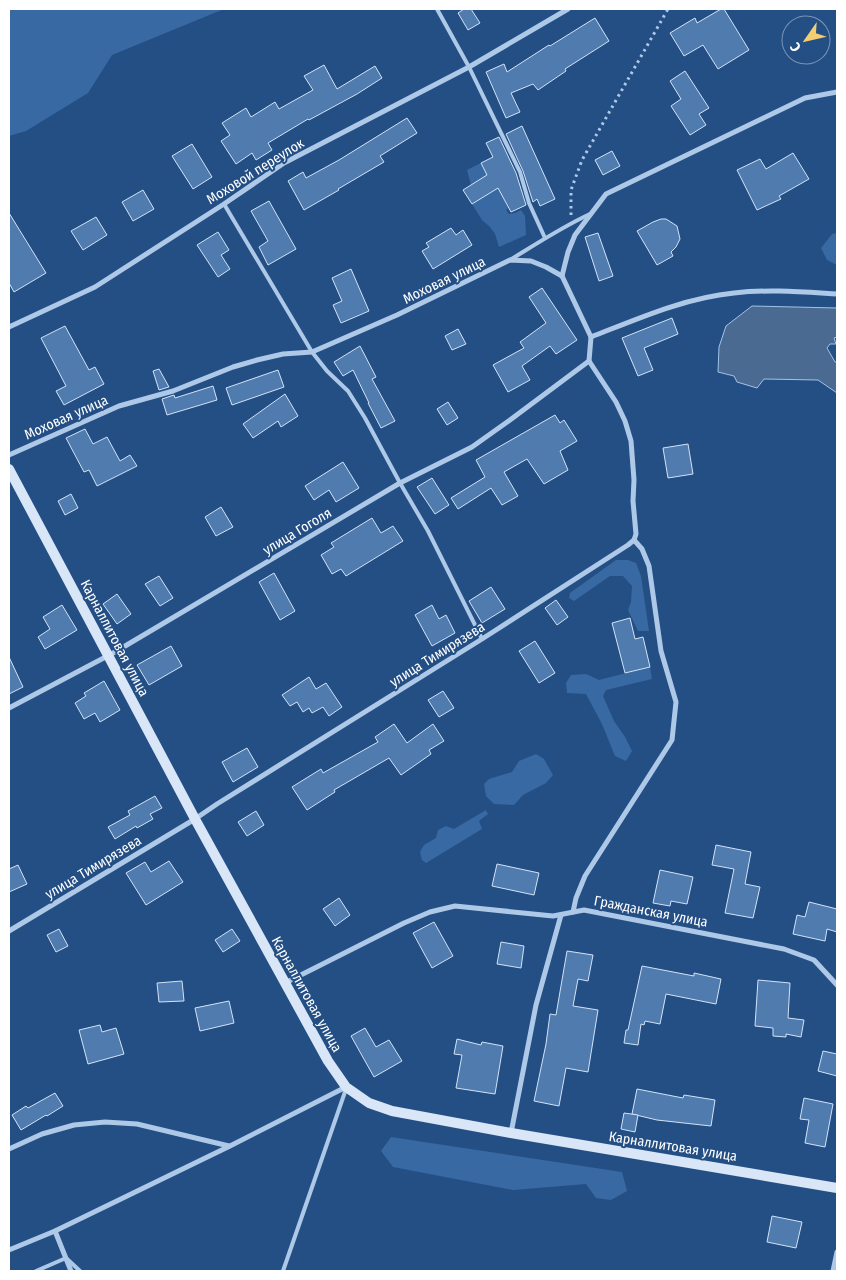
<svg xmlns="http://www.w3.org/2000/svg" width="846" height="1280" viewBox="0 0 846 1280" font-family="'Fira Sans Condensed',sans-serif">
	<style>
		.green { fill: #3869a2 }
		.water { fill: #4b6a91; stroke: #a2c3e9 }
		.building { fill: #507baf; stroke: #d2e3f6 }
		.lines { fill: none; stroke-linecap: round; stroke-linejoin: round }
		.path { stroke: #aec9e8; stroke-width: 3; stroke-dasharray: 2.5 4; stroke-linecap: butt }
		.lane { stroke: #aec9e8; stroke-width: 4 }
		.street { stroke: #aec9e8; stroke-width: 5 }
		.secondary { stroke: #d8e6f7; stroke-width: 10 }
		.labels { text-anchor: middle; stroke-width: 4; stroke-linejoin: round; paint-order: stroke }
		.street-label { font-size: 14px; fill: #fff; stroke: #244f85 }
	</style>
	<rect width="100%" height="100%" fill="#244f85"/>
	<!-- green -->
	<g class="green">
		<path d="M9 9H224L112 55 88 93 26 131 9 136Z"/>
		<path d="M481 163 486 173 491 171 508 208 506 210 509 214 515 213 521 210 525 216 526 235 499 247 495 234 490 227 482 220 472 204 480 199 471 185 467 170Z"/>
		<path d="M837 233V265L827 260 821 248 832 234Z"/>
		<path d="M616 560H628L636 563 641 576 649 631H638L628 610 631 602 632 586 623 576H610L574 601 569 598 570 593Z"/>
		<path d="M650 667 652 679 606 690 603 696 614 721 625 737 632 751 626 761 615 756 602 724 586 694 567 693 566 683 571 675 586 674 599 680Z"/>
		<path d="M536 754 544 759 553 775 546 783 523 795 514 805 494 804 486 796 484 784 489 779 512 772 519 761Z"/>
		<path d="M486 810 488 814 479 821 482 829 426 863 422 860 420 852 424 845 436 838 438 830 446 826 454 829Z"/>
		<path d="M391 1137 622 1172 627 1191 611 1200 596 1198 586 1184 513 1190 393 1167 381 1151Z"/>
	</g>
	<!-- water -->
	<path class="water" d="M752 306 837 308V337L834 338 836 344H830L827 348 835 362H837V393L818 380 764 379 757 388 737 382 734 376 718 372 719 347 726 326Z"/>
	<!-- building -->
	<g class="building">
		<path d="M464 9H471L480 23 468 30 458 13Z"/>
		<path d="M721 9H724L749 50 718 69 703 45 684 56 670 33 695 18 697 23Z"/>
		<path d="M595 18 609 41 565 69 566 71 538 90 533 84 511 93 520 112 506 118 486 72 504 64 507 72 549 45 550 46Z"/>
		<path d="M324 65 337 89 375 66 382 78 357 94 309 120 308 119 268 143 272 150 256 160 252 153 236 164 221 141 230 135 222 123 246 108 251 117 275 102 279 109 313 90 304 76Z"/>
		<path d="M685 71 709 108 699 114 706 125 690 135 671 106 681 99 670 81Z"/>
		<path d="M407 118 417 133 380 156 384 162 338 189 339 190 304 210 288 181 303 172 306 178 339 160Z"/>
		<path d="M522 126 555 199 540 206 537 199 533 202 523 171 506 134Z"/>
		<path d="M499 137 516 173 526 205 511 212 498 188 472 204 463 190 487 175 481 163 493 157 486 143Z"/>
		<path d="M192 144 212 177 193 189 172 156Z"/>
		<path d="M612 151 620 166 603 175 595 160Z"/>
		<path d="M793 153 809 179 779 196 781 199 757 210 737 170 760 159 766 169Z"/>
		<path d="M143 190 154 209 133 221 122 202Z"/>
		<path d="M269 201 296 249 268 265 259 247 268 241 251 211Z"/>
		<path d="M9 213 46 273 14 292 9 283Z"/>
		<path d="M96 217 107 235 83 250 71 231Z"/>
		<path d="M661 219H666L677 226 680 239 676 247 671 252 673 256 657 265 637 231 653 222Z"/>
		<path d="M451 228 456 235 463 230 472 245 433 269 422 251 429 247 426 243Z"/>
		<path d="M218 232 229 250 221 255 230 269 218 277 197 245Z"/>
		<path d="M598 233 613 276 599 281 585 237Z"/>
		<path d="M351 269 369 311 341 323 333 305 342 301 332 278Z"/>
		<path d="M542 288 577 340 556 354 550 346 522 366 530 380 508 392 493 365 524 348 520 342 546 323 529 297Z"/>
		<path d="M672 318 678 334 644 348 653 370 638 376 622 338Z"/>
		<path d="M65 326 89 370 95 367 104 384 64 405 56 391 66 386 41 338Z"/>
		<path d="M458 329 466 344 452 350 445 336Z"/>
		<path d="M360 346 376 377 372 379 395 421 381 428 368 403H369L353 370 343 376 334 362Z"/>
		<path d="M159 369 169 387 159 390 153 371Z"/>
		<path d="M278 370 284 387 232 405 226 388Z"/>
		<path d="M213 386 217 400 167 415 162 399 174 395 175 398Z"/>
		<path d="M285 394 298 416 281 427 278 421 253 438 243 424Z"/>
		<path d="M448 402 458 418 447 425 437 409Z"/>
		<path d="M555 415 560 423 564 420 577 441 560 451 568 470 544 484 527 459 504 472 518 496 502 505 491 488 458 509 451 498 485 477 476 460Z"/>
		<path d="M85 429 93 444 107 437 120 461 130 455 137 466 97 486 89 470 84 472 66 438Z"/>
		<path d="M688 444 693 474 668 478 663 448Z"/>
		<path d="M343 462 359 488 336 502 329 490 314 500 305 486Z"/>
		<path d="M432 478 449 505 435 514 417 487Z"/>
		<path d="M71 494 78 508 65 515 58 501Z"/>
		<path d="M221 507 233 527 216 536 205 517Z"/>
		<path d="M372 518 381 533 393 526 403 541 346 576 341 569 332 574 321 555 334 547 331 543Z"/>
		<path d="M274 573 295 611 280 620 259 582Z"/>
		<path d="M159 576 173 598 160 606 145 584Z"/>
		<path d="M491 587 505 609 482 623 469 601Z"/>
		<path d="M117 594 131 614 117 624 103 604Z"/>
		<path d="M556 600 568 617 557 625 545 608Z"/>
		<path d="M62 605 77 630 45 649 38 637 50 629 43 617Z"/>
		<path d="M432 605 439 619 446 615 455 633 432 646 415 615Z"/>
		<path d="M630 618 635 639 643 637 650 667 625 673 612 623Z"/>
		<path d="M535 641 555 673 539 683 519 651Z"/>
		<path d="M171 646 182 666 149 685 137 665Z"/>
		<path d="M9 657 23 687 9 694Z"/>
		<path d="M309 677 316 689 326 683 342 707 329 716 323 707 312 713 309 708 303 712 297 702 290 706 282 695Z"/>
		<path d="M104 681 120 710 100 722 95 713 84 719 75 703 86 696 84 693Z"/>
		<path d="M443 691 454 708 439 717 428 700Z"/>
		<path d="M394 724 407 743 433 724 444 741 429 750 431 754 401 775 389 758 334 790 335 792 307 810 292 787 321 769 323 773 378 742 375 737Z"/>
		<path d="M247 748 258 767 233 782 222 762Z"/>
		<path d="M155 796 162 808 150 814 153 819 137 828 136 826 115 839 108 827 130 815 128 811Z"/>
		<path d="M256 811 264 825 247 836 238 822Z"/>
		<path d="M716 845 751 852 745 884 760 887 753 918 725 913 734 869 712 865Z"/>
		<path d="M169 861 183 882 146 905 126 873 145 862 151 872Z"/>
		<path d="M497 864 539 873 534 895 492 886Z"/>
		<path d="M18 865 27 884 9 892V869Z"/>
		<path d="M660 870 693 877 687 904 671 901 670 906 653 903Z"/>
		<path d="M339 898 350 915 335 926 323 909Z"/>
		<path d="M809 902 837 909V932L827 929 825 941 793 934 797 915 805 917Z"/>
		<path d="M434 922 453 956 432 968 413 933Z"/>
		<path d="M59 929 68 946 56 952 47 935Z"/>
		<path d="M232 929 240 941 223 952 215 940Z"/>
		<path d="M501 942 524 946 521 968 497 964Z"/>
		<path d="M567 951 593 955 588 981 578 979 573 1006 598 1010 588 1072 566 1068 559 1106 534 1101 546 1044 550 1014 556 1015Z"/>
		<path d="M642 966 694 976V973L721 979 716 1004 666 994 660 1024 645 1021 644 1025 641 1024 638 1045 624 1043 626 1030H628Z"/>
		<path d="M758 980 790 983 788 1018 804 1020 801 1037 786 1034V1037L773 1036V1028L755 1026Z"/>
		<path d="M182 981 184 1001 159 1002 157 983Z"/>
		<path d="M229 1001 234 1023 200 1031 195 1008Z"/>
		<path d="M100 1025 102 1032 116 1028 124 1054 88 1064 79 1030Z"/>
		<path d="M365 1028 376 1047 389 1040 402 1061 374 1077 351 1036Z"/>
		<path d="M457 1039 481 1045 482 1042 503 1046 495 1094 456 1088 462 1055 454 1054Z"/>
		<path d="M823 1051 837 1054V1076L818 1071Z"/>
		<path d="M637 1089 683 1098 684 1095 715 1100 711 1126 657 1120 632 1114Z"/>
		<path d="M55 1093 63 1106 47 1116 46 1115 21 1130 12 1115 26 1106 28 1108Z"/>
		<path d="M804 1098 833 1104 825 1147 805 1143 809 1120 800 1119Z"/>
		<path d="M624 1113 638 1115 635 1132 621 1129Z"/>
		<path d="M772 1216 802 1222 796 1248 767 1242Z"/>
	</g>
	<g class="lines">
		<!-- path -->
		<path class="path" d="M571 215V190L582 160 668 9"/>
		<!-- lane -->
		<g class="lane">
			<path d="M437 9 469 67 520 172 529 203 545 238"/>
			<path d="M224 204 312 352 327 371 348 391 365 418 400 483 428 531 482 639"/>
			<path d="M510 260C536 244 562 227 590 214"/>
			<path d="M36 1271 66 1258 80 1271"/>
			<path d="M283 1271 346 1089"/>
		</g>
		<!-- street -->
		<g class="street">
			<path d="M562 276 568 252 575 235 606 194 805 98 837 92"/>
			<path d="M9 327 95 287 224 204 284 163 469 67 568 9"/>
			<path d="M591 337C637 319 684 298 734 293 768 289 803 292 837 294"/>
			<path d="M9 455 119 406 173 391 233 367 257 360 283 354 312 352 397 315 510 260 531 261 546 267 562 276"/>
			<path d="M9 708 115 652 400 483 472 447 510 420 589 361"/>
			<path d="M573 912 576 898 585 876 672 740 676 702 661 651 649 566 642 549 634 540"/>
			<path d="M9 931 195 819 217 804 482 639 628 545 634 540 636 534 633 501 634 480 631 441 625 421 616 402 589 361 591 337 562 276"/>
			<path d="M285 983 404 923 430 912 455 906 553 916 584 910 784 949 814 960 837 985"/>
			<path d="M511 1133 536 1005 561 915"/>
			<path d="M9 1149 42 1134 74 1125 105 1122 137 1124 229 1146"/>
			<path d="M55 1231 71 1271"/>
			<path d="M9 1250 55 1231 230 1146 346 1087"/>
			<path d="M833 1271 837 1252"/>
		</g>
		<!-- secondary -->
		<path class="secondary" d="M9 469 195 819 328 1061 346 1087 369 1103 392 1111 511 1133 837 1188"/>
	</g>
	<g class="labels">
		<!-- street labels -->
		<g class="street-label">
			<text transform="translate(255 171) rotate(-32)" y="5">Моховой переулок</text>
			<text transform="translate(444 280) rotate(-26)" y="5">Моховая улица</text>
			<text transform="translate(66 417) rotate(-24)" y="5">Моховая улица</text>
			<text transform="translate(297 531) rotate(-31)" y="5">улица Гоголя</text>
			<text transform="translate(115 638) rotate(62)" y="5">Карналлитовая улица</text>
			<text transform="translate(437 654) rotate(-32)" y="5">улица Тимирязева</text>
			<text transform="translate(93 867) rotate(-31)" y="5">улица Тимирязева</text>
			<text transform="translate(651 911) rotate(11)" y="5">Гражданская улица</text>
			<text transform="translate(307 994) rotate(61)" y="5">Карналлитовая улица</text>
			<text transform="translate(673 1146) rotate(9)" y="5">Карналлитовая улица</text>
		</g>
	</g>
	<!-- border -->
	<rect width="846" height="1280" fill="none" stroke="#ffffff" stroke-width="20"/>
	<!-- north arrow -->
	<g transform="translate(806 40) rotate(236)"><circle r="24" fill="#244f85" stroke="#7c95b6"/>
	<path d="M0-4L9 19L0 12L-9 19Z" fill="#f3cd72"/>
	<text y="-8" font-size="14" font-weight="bold" text-anchor="middle" fill="#ffffff">С</text>
	</g>
</svg>
